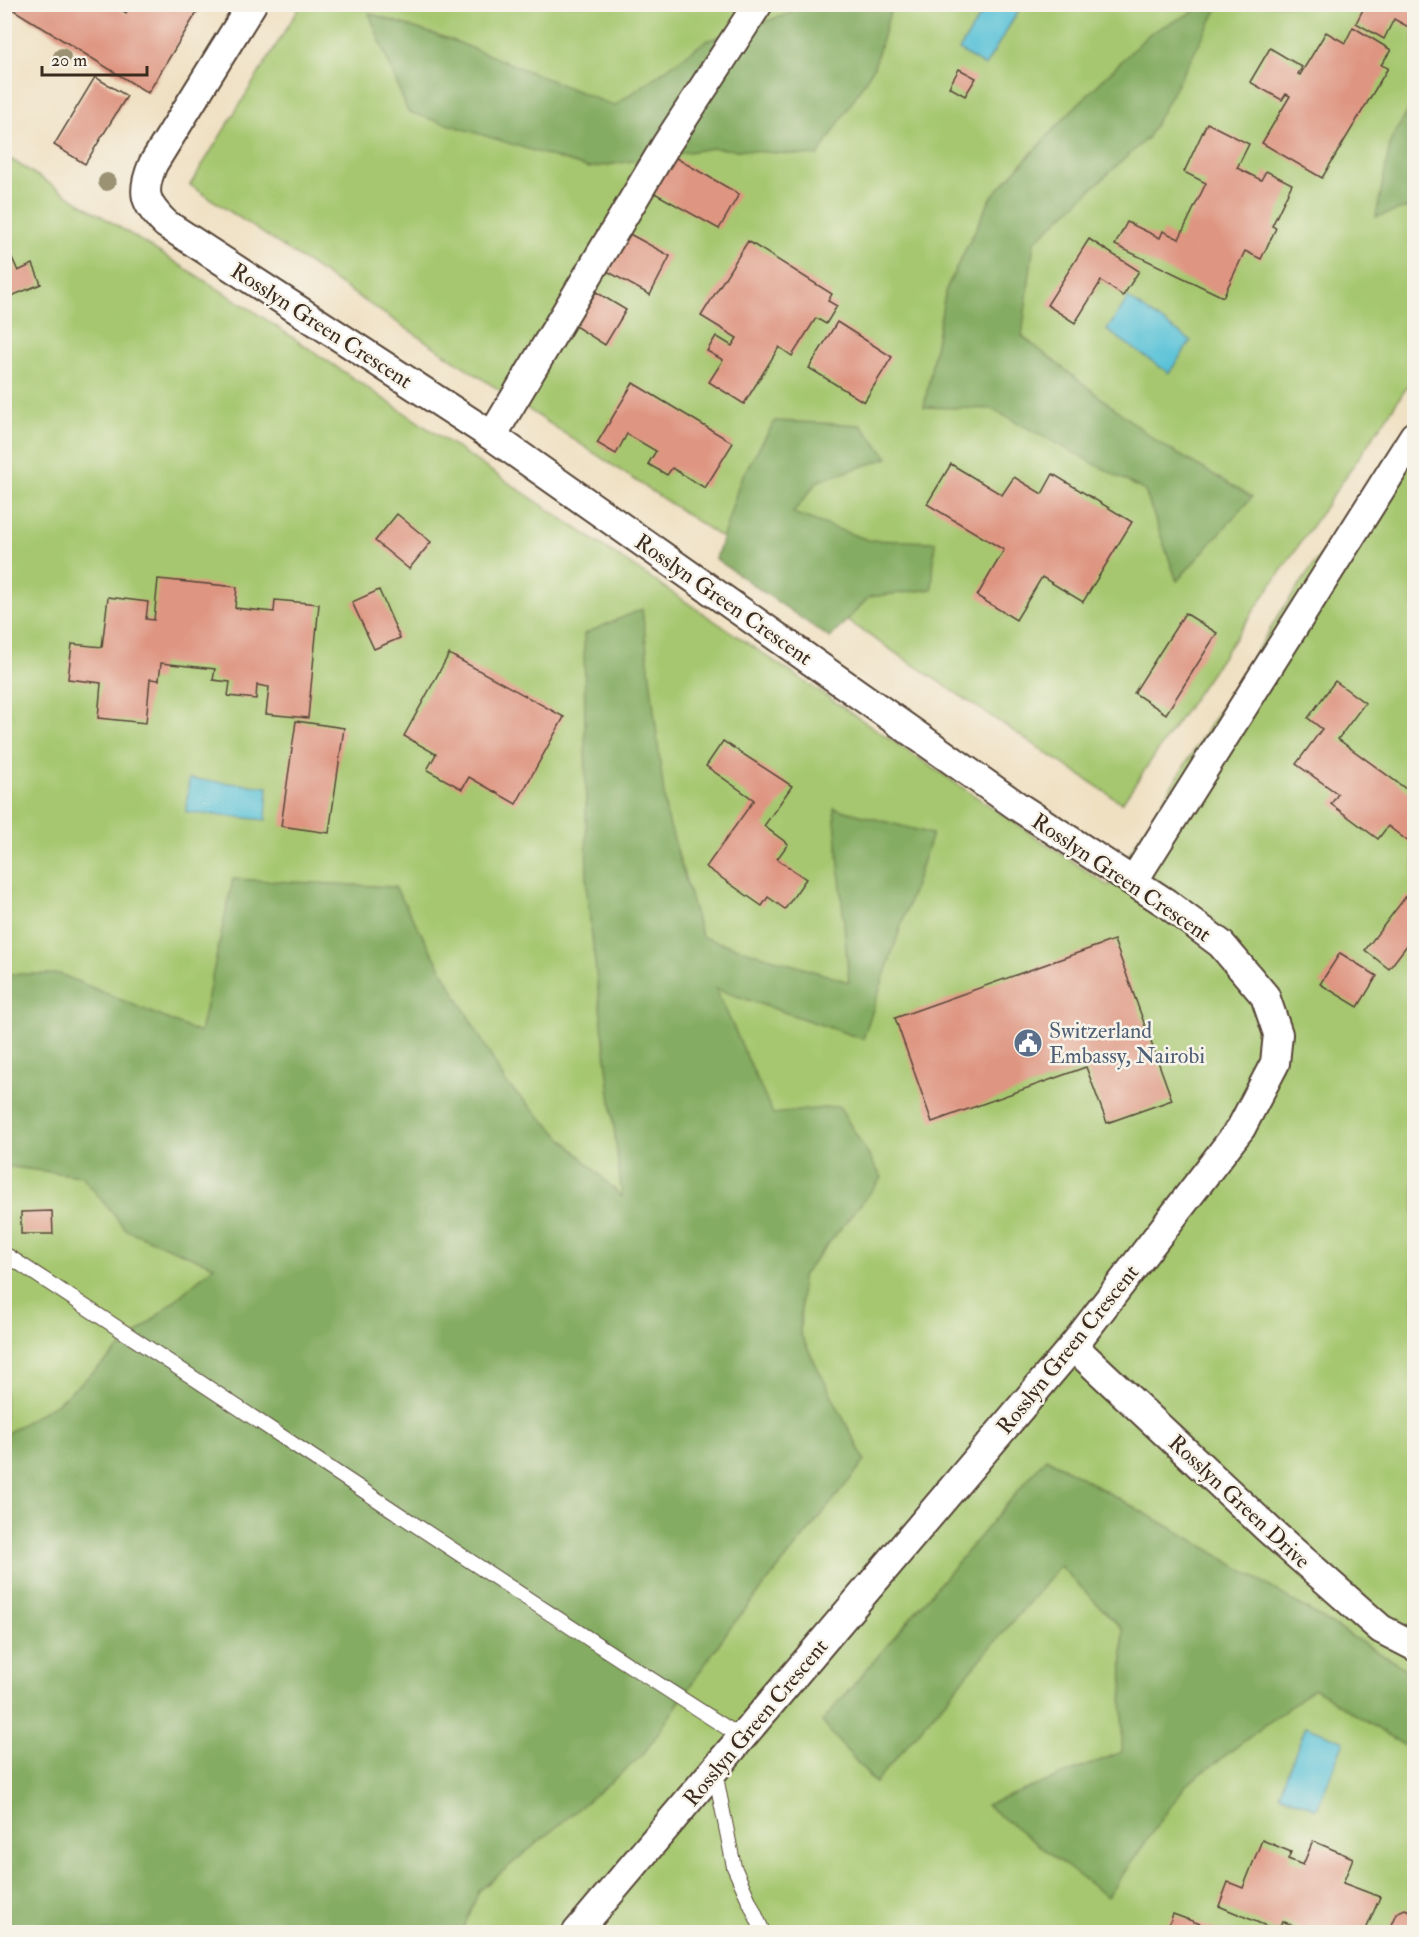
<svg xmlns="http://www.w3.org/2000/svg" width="1419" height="1937" viewBox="0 0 1419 1937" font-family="'IM FELL Double Pica',serif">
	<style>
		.green { fill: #a6c770; stroke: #707847; stroke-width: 1.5 }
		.forest { fill: #84ac62; stroke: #606b40; stroke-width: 1.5 }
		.water { fill: #5ac2d8; stroke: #4a767b; stroke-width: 1.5 }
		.building { fill: #de9581 }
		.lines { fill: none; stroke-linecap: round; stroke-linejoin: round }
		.lane-casing { stroke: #564537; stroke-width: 16 }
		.street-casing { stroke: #564537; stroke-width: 32 }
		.lane { stroke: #fff; stroke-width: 14 }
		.street { stroke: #fff; stroke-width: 28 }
		.tree { fill: #9b9173 }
		.labels { text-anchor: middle; stroke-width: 5; stroke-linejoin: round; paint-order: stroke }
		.street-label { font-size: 22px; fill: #3b2a1e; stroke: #f7f3e8 }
		.service-label { font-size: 22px; fill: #4e5e75; stroke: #f7f3e8; text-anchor: start }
	</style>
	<rect width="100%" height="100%" fill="#f7f3e8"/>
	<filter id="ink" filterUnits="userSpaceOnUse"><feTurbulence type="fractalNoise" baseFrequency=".0167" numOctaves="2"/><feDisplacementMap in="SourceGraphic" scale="12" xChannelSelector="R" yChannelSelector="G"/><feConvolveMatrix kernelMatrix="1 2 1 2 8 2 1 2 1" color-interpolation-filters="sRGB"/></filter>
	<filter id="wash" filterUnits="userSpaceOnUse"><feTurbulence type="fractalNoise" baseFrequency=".008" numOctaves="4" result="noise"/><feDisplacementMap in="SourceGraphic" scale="24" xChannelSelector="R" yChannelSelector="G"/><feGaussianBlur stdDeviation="1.35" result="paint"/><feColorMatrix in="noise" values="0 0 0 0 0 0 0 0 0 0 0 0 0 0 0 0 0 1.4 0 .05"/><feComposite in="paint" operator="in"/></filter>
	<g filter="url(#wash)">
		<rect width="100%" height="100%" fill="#efe0c2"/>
		<!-- green -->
		<g class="green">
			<path d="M301 5H1414V377L1122 803 190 185Z"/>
			<path d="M4 155 250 309 1109 886 1281 612 1414 420V1932H5Z"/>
		</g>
		<!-- forest -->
		<g class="forest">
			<path d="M1209 4 1220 5 1148 137 1034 242 1022 336 1159 443 1252 497 1177 581 1145 491 992 409 924 407 946 289 992 196 1069 113 1150 33Z"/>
			<path d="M790 5H892L874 67 818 156 713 148 589 168 408 112 369 13 452 40 614 106 706 41 791 13Z"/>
			<path d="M1414 101V206L1376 217 1391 140Z"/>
			<path d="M775 421 861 425 888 458 818 481 793 513 868 540 935 542 932 589 869 597 830 638 716 559 741 478Z"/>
			<path d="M642 609 666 812 702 937 849 982 834 808 932 834 863 1039 716 989 773 1114 839 1106 882 1178 802 1276 800 1333 865 1461 727 1632 643 1755 479 1891 462 1932H5L4 1435 59 1402 214 1266 126 1230 82 1176 5 1166V974H60L200 1033 233 879 395 887 506 1083 622 1197 587 894 584 634Z"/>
			<path d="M1046 1458 1191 1539 1414 1674V1752L1314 1688 1185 1786 1107 1897 986 1805 1122 1752 1123 1630 1060 1566 875 1783 822 1722Z"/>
		</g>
		<!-- water -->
		<g class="water">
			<path d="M987 5H1022L985 66 959 50Z"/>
			<path d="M1128 298 1191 341 1169 373 1107 330Z"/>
			<path d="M189 779 268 787 266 820 186 812Z"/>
			<path d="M1306 1726 1344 1741 1317 1809 1279 1794Z"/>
		</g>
		<g id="blocks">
			<!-- building -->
			<g class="building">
				<path d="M4 4H111L126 13 131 4H202L148 93Z"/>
				<path d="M1366 4H1414V23L1412 29 1394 19 1384 39 1356 23Z"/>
				<path d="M1353 27 1391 50 1381 65 1388 68 1322 178 1262 143 1290 96 1286 94 1282 100 1250 82 1270 48 1302 67 1298 74 1300 75 1326 32 1345 43Z"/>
				<path d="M959 69 976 78 965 96 949 87Z"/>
				<path d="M95 77 127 96 85 164 54 145Z"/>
				<path d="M1207 123 1249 144 1237 168 1261 180 1266 171 1292 184 1272 226 1276 228 1261 259 1245 251 1223 297 1115 245 1127 222 1160 238 1163 231 1179 239 1206 183 1184 172Z"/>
				<path d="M669 154 739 194 719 229 649 190Z"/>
				<path d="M626 232 670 256 650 295 605 270Z"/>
				<path d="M1089 239 1139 271 1123 296 1101 281 1075 323 1047 305Z"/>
				<path d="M4 240 18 271 33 264 41 284 4 299Z"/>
				<path d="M748 241 832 294 828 301 837 306 826 324 816 318 792 356 779 347 744 404 709 382 723 360 707 351 716 336 732 346 737 338 701 316Z"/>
				<path d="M596 292 626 310 605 345 575 326Z"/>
				<path d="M837 322 892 357 864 402 809 368Z"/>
				<path d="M633 383 733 443 705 488 672 468 667 475 648 464 656 451 627 434 616 454 597 443Z"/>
				<path d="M951 464 1002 495 1014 477 1042 494 1053 474 1132 522 1083 602 1042 577 1016 620 977 596 1004 550 927 504Z"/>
				<path d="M397 514 431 542 409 569 375 541Z"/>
				<path d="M158 579 237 587 235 608 274 612 275 600 319 604 308 718 266 714 269 687 257 685 256 699 228 696 230 682 213 680 215 669 161 663 159 680 150 679 146 723 98 718 101 683 68 679 72 644 102 647 108 597 148 602 146 619 154 620Z"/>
				<path d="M379 590 400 638 374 649 352 602Z"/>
				<path d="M1185 613 1217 633 1166 714 1134 693Z"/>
				<path d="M449 654 564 717 516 804 469 777 462 789 427 770 436 754 404 736Z"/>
				<path d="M1335 681 1365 703 1338 739 1414 795V846L1388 826 1378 839 1331 804 1338 794 1296 764 1322 729 1308 718Z"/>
				<path d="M296 721 344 728 329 833 281 826Z"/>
				<path d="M723 741 792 786 764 826 788 844 777 859 806 879 785 909 768 897 762 906 706 867 754 800 706 766Z"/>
				<path d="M1407 895 1414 901V936L1389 969 1365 950Z"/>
				<path d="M1114 940 1172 1100 1107 1123 1086 1067 932 1122 895 1018Z"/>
				<path d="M1340 953 1377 976 1358 1007 1320 984Z"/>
				<path d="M52 1211 53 1234H21V1212Z"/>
				<path d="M1262 1840 1291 1852 1288 1859 1303 1865 1313 1841 1353 1858 1343 1883 1380 1897 1365 1932H1298L1300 1928 1282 1921 1278 1931 1219 1906 1228 1882 1243 1888Z"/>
				<path d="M1405 1909 1414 1913 1409 1932H1388L1396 1913Z"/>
				<path d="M1173 1914 1222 1932H1166Z"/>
			</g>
		</g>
	</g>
	<g filter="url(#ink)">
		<use href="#blocks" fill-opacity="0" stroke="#564537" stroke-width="1.5"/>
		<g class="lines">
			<!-- lane casing -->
			<g class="lane-casing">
				<g id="lane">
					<path d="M8 1256C254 1416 495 1581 743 1738"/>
					<path d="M715 1772 734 1867 763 1932"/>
				</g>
			</g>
			<!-- street casing -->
			<g class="street-casing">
				<g id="street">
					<path d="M252 4 153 164C141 192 144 203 166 224L492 436 1017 806 1166 903 1221 944 1265 996 1278 1034 1275 1063 1241 1128 1073 1346 577 1932"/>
					<path d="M492 436 666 145 758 4"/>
					<path d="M1134 880 1414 436"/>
					<path d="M1073 1346 1269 1530 1381 1629 1414 1646"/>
				</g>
			</g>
			<!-- lane -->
			<use href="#lane" class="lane"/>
			<!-- street -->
			<use href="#street" class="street"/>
		</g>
		<!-- trees -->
		<g class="tree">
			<circle cx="62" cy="57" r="9"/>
			<circle cx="107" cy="182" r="9"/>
		</g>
	</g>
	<!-- icons -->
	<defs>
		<g id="civic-disc" transform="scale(1.5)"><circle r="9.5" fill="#5c6f8a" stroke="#f7f3e8"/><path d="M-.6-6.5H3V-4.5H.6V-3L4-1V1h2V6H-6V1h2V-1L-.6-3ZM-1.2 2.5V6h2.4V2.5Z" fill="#fff"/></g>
	</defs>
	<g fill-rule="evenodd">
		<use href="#civic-disc" x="1028" y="1043"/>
	</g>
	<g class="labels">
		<!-- street labels -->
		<g class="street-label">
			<text transform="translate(322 325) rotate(33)" y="8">Rosslyn Green Crescent</text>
			<text transform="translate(724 599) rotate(35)" y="8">Rosslyn Green Crescent</text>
			<text transform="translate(1122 877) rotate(34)" y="8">Rosslyn Green Crescent</text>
			<text transform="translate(1067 1349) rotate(-51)" y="8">Rosslyn Green Crescent</text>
			<text transform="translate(1240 1501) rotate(43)" y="8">Rosslyn Green Drive</text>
			<text transform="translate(755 1722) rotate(-50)" y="8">Rosslyn Green Crescent</text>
		</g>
		<!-- service labels -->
		<g class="service-label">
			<text x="1049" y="1038">Switzerland<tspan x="1049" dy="25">Embassy, Nairobi</tspan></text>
		</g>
	</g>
	<!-- margin -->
	<rect width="1419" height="1937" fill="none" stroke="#f7f3e8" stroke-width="24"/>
	<!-- scale -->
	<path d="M42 66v9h105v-9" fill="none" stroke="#3b2a1e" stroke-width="3"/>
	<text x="51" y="66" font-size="18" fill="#3b2a1e" stroke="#f7f3e8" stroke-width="4.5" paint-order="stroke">20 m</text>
</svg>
